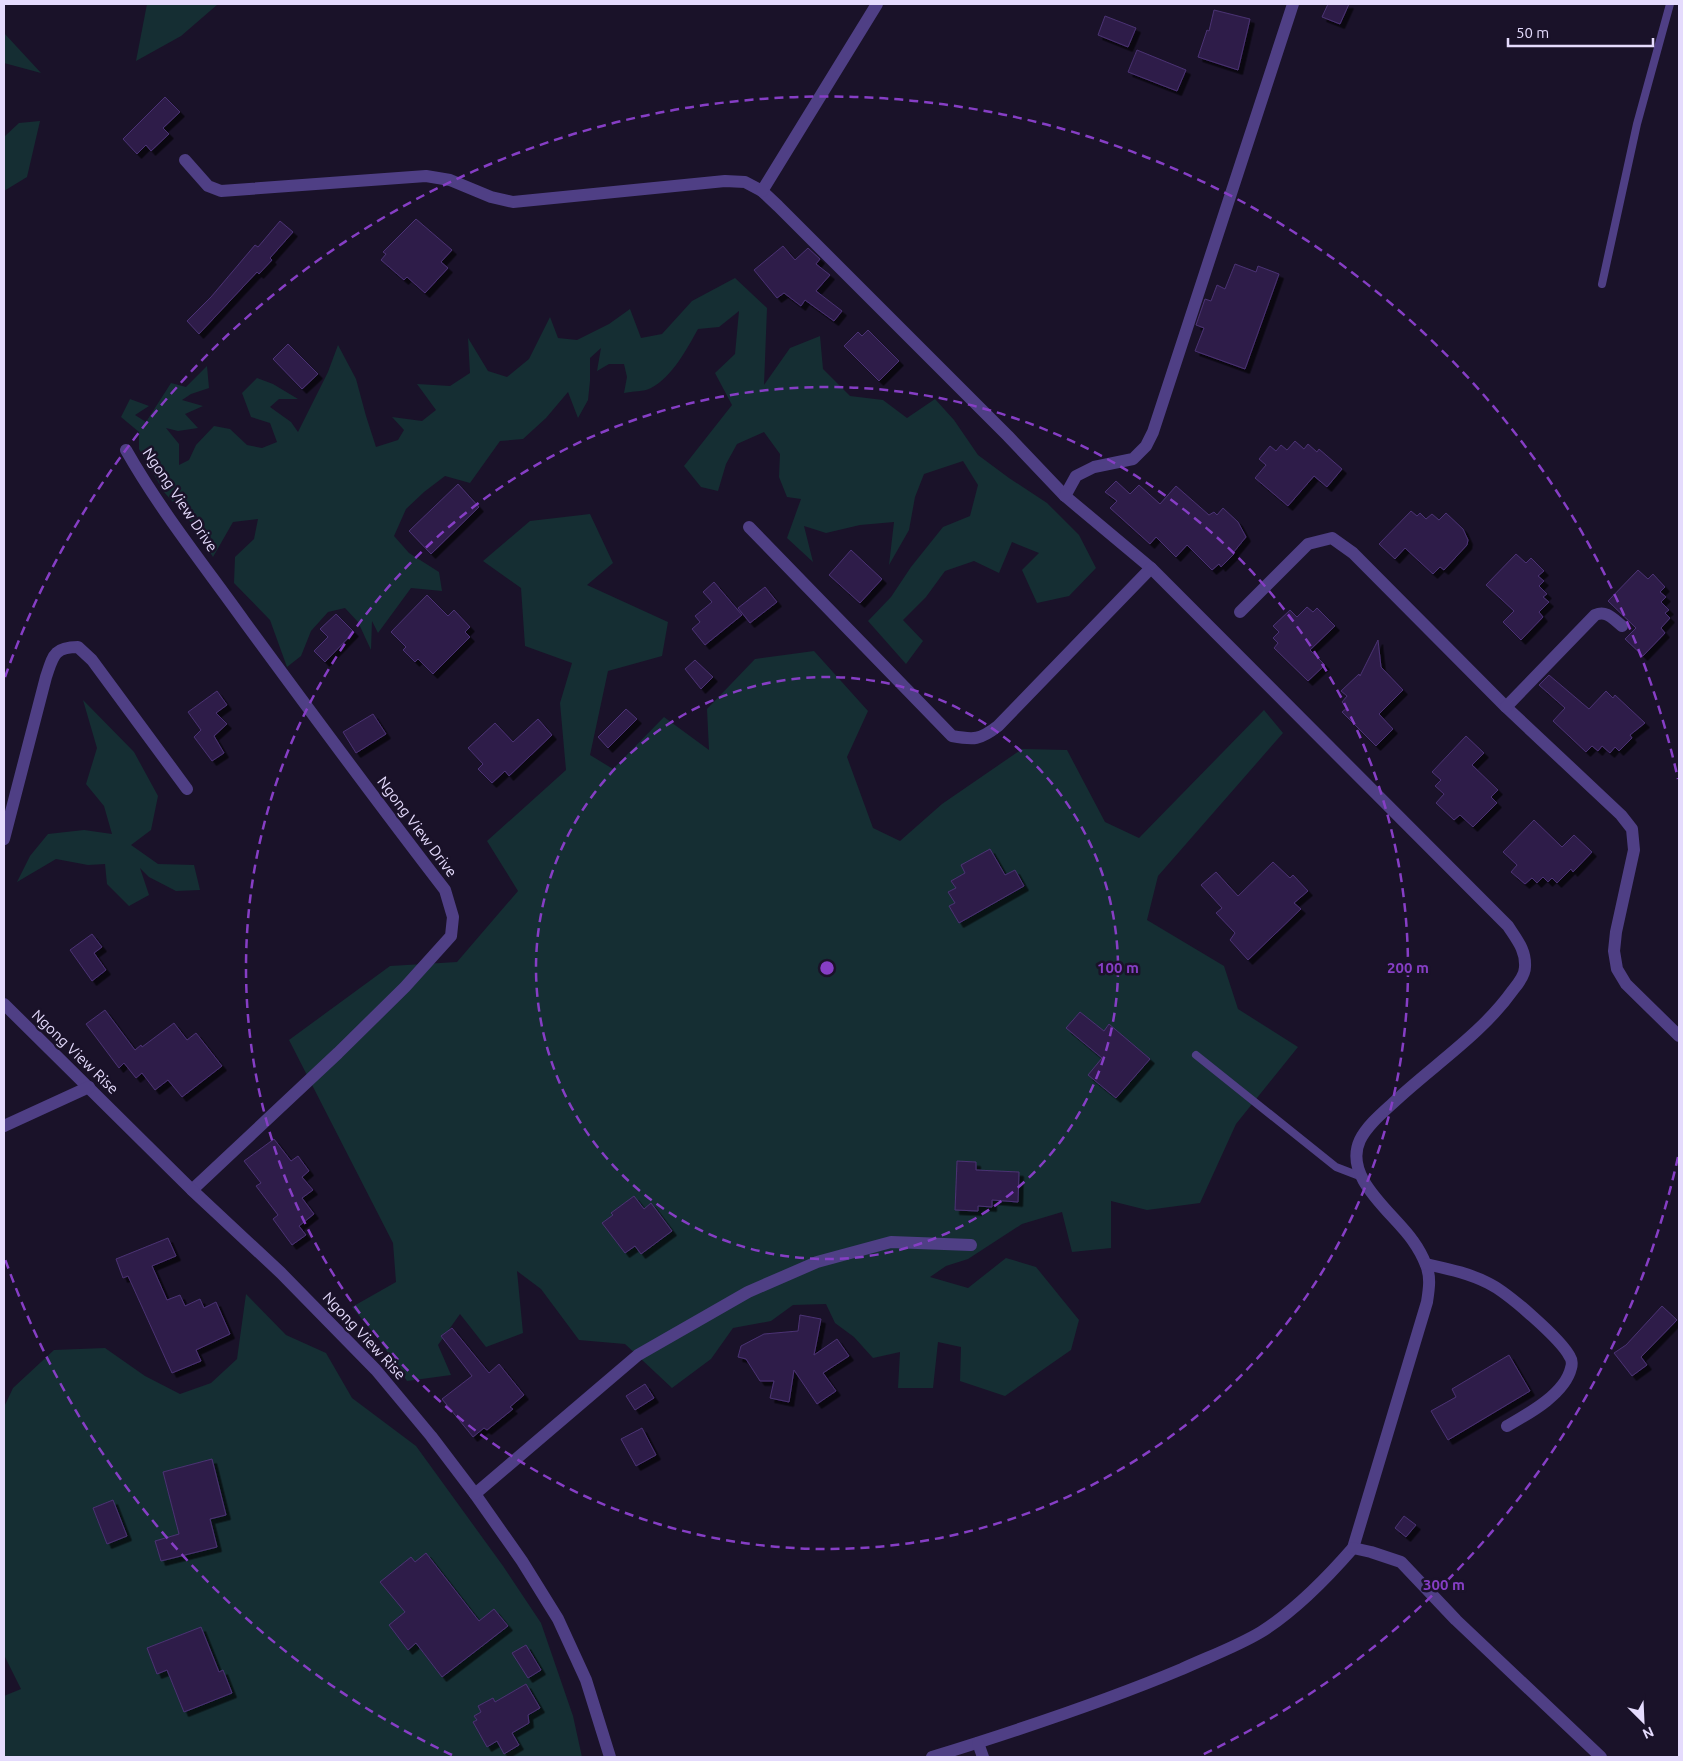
<svg xmlns="http://www.w3.org/2000/svg" width="1683" height="1761" viewBox="0 0 1683 1761" font-family="Ubuntu,sans-serif">
	<style>
		.green { fill: #152e33 }
		.building { fill: #2f1f49; stroke: #4b3274; filter: url(#shadow) }
		.lines { fill: none; stroke-linecap: round; stroke-linejoin: round }
		.service { stroke: #4f3f85; stroke-width: 8 }
		.minor { stroke: #4f3f85; stroke-width: 12 }
		.ring { fill: none; stroke: #863ec5; stroke-width: 2.5; stroke-dasharray: 9 6 }
		.labels { text-anchor: middle; stroke-width: 5; stroke-linejoin: round; paint-order: stroke }
		.street-label { font-size: 15px; fill: #e5dbfd; stroke: #1a1229 }
		.centre { fill: #863ec5; stroke: #1a1229; stroke-width: 2.5 }
		.ring-label { font-size: 15px; text-anchor: middle; font-weight: bold; fill: #863ec5; stroke: #1a1229; stroke-width: 5; stroke-linejoin: round; paint-order: stroke }
	</style>
	<defs>
		<filter id="shadow"><feDropShadow dx="4.5" dy="4.5" stdDeviation="0" flood-color="#0009"/></filter>
	</defs>
	<rect width="100%" height="100%" fill="#1a1229"/>
	<!-- green -->
	<g class="green">
		<path d="M147 4H218L181 36 136 61Z"/>
		<path d="M4 33 41 73 4 63Z"/>
		<path d="M40 121 27 177 4 191V137L19 123Z"/>
		<path d="M735 278 767 308 764 385 790 348 820 336 823 369 850 396 883 400 907 418 935 399 954 420 978 455 1009 478 1047 503 1079 535 1096 568 1069 596 1037 603 1022 570 1039 553 1012 542 999 573 974 561 945 571 926 597 903 620 923 641 906 664 868 621 891 597 911 567 943 527 970 516 978 485 963 461 924 474 915 497 909 530 889 565 894 522 860 525 826 533 804 526 813 562 787 538 801 499 787 497 779 477 780 454 764 432 737 444 726 464 718 491 701 487 684 466 732 405 715 373 735 354 739 311 719 327 698 329C687 349 672 377 651 388 644 392 632 391 624 393L627 377 624 364H609L597 371 601 348 590 358V381L588 400 578 418 568 392 546 418 523 439 500 441 470 483 445 476 424 492 406 509 394 536 409 553 439 572 442 591 411 588 378 633 372 621 371 650 358 622 345 608 328 612 311 631 301 656 287 667 270 620 234 583 235 557 254 539 258 519 233 522 213 557 189 520 164 492 139 449V432L121 417 130 399 149 406 135 415 146 422 171 383 186 387 207 366 209 388 191 394 182 400 203 406 185 414 198 428 178 431 166 428 179 444V465L189 460 196 445 214 426 230 429 247 445 262 448 277 442 270 423 251 417 242 393 257 378 273 384 298 399H279L270 407 291 422 298 432 328 372 338 345 356 379 366 416 376 447 398 440 404 430 392 417 422 421 436 410 417 384 450 386 470 373 468 338 488 371 507 377 529 359 550 317 558 338 577 340 609 324 630 309 641 338 662 334 692 301Z"/>
		<path d="M590 514 613 563 587 585 668 622 662 656 608 671 590 755 613 769 664 717 709 750 707 709 755 659 814 651 868 711 847 757 873 828 900 841 942 804 1022 749 1067 750 1105 822 1139 838 1264 710 1283 733 1158 876 1147 920 1224 966 1238 1009 1298 1047 1236 1124 1200 1203 1147 1210 1111 1201V1248L1072 1252 1062 1212 1022 1224 968 1259 946 1266 930 1277 968 1288 1006 1258 1036 1267 1079 1320 1071 1350 1005 1396 960 1381 961 1347 938 1342 933 1388H898L900 1352 873 1358 854 1337 835 1323 826 1304 793 1305 771 1321 733 1328 711 1359 672 1388 625 1344 579 1340 541 1289 517 1271 523 1333 486 1347 460 1314 438 1345 451 1375 407 1381 380 1341 352 1307 396 1282 393 1243 289 1040 390 966 457 962 518 891 487 841 566 770 560 703 572 663 525 646 521 588 483 561 530 521Z"/>
		<path d="M83 700 134 752 158 796 151 830 131 845 158 864 194 865 200 890 176 891 149 877 140 868 149 895 129 906 107 884 105 864 88 865 56 859 17 882 30 856 48 834 84 830 112 834 104 806 86 784 97 748Z"/>
		<path d="M246 1294 286 1335 326 1353 352 1398 416 1446 503 1566 541 1623 573 1716 582 1757H4V1696L21 1689 4 1655V1407L13 1388 54 1350 105 1348 145 1376 180 1394 211 1383 237 1359Z"/>
	</g>
	<!-- building -->
	<g class="building">
		<path d="M1328 4H1349L1340 24 1322 17Z"/>
		<path d="M1214 10 1250 19 1238 70 1198 57 1207 30 1209 31Z"/>
		<path d="M1105 16 1136 28 1128 47 1098 35Z"/>
		<path d="M1137 50 1186 70 1177 91 1128 72Z"/>
		<path d="M165 97 180 112 163 128 169 134 151 151 146 145 137 154 123 139Z"/>
		<path d="M416 219 452 250 441 262 448 268 425 293 407 277 404 280 381 260 386 254 383 252Z"/>
		<path d="M280 221 293 232 270 258 272 260 259 274 257 272 199 334 187 321 211 297 255 245 258 247Z"/>
		<path d="M783 246 795 260 808 248 820 259 816 264 830 275 816 291 842 311 834 321 805 300 801 306 784 293 777 298 754 270Z"/>
		<path d="M1235 264 1256 272 1258 266 1279 274 1245 369 1195 351 1204 328 1196 325 1205 299 1211 301 1217 285 1225 289Z"/>
		<path d="M868 330 899 361 879 381 844 346 858 332 862 336Z"/>
		<path d="M288 344 318 374 302 389 273 359Z"/>
		<path d="M1295 441 1304 449 1308 444 1317 452 1319 449 1342 469 1327 487 1314 476 1288 506 1255 478 1266 465 1259 459 1270 446 1276 451 1281 445 1287 450Z"/>
		<path d="M1116 481 1130 494 1139 485 1160 504 1176 486 1209 515 1214 512 1217 515 1223 508 1238 522 1246 537 1233 553 1234 554 1221 567 1219 564 1212 570 1187 545 1176 557 1156 537 1150 544 1110 508 1117 501 1105 492Z"/>
		<path d="M458 484 479 507 431 554 409 531Z"/>
		<path d="M1411 511 1417 516 1420 513 1426 519 1432 514 1439 520 1446 513 1463 529 1468 540 1467 545 1444 570 1440 567 1433 574 1405 548 1395 559 1379 544Z"/>
		<path d="M851 550 882 579 860 603 829 575Z"/>
		<path d="M1516 554 1526 563 1531 558 1544 571 1538 576 1544 581 1539 586 1547 594 1543 597 1549 602 1539 612 1543 617 1521 640 1503 622 1514 611 1486 585Z"/>
		<path d="M1638 570 1648 579 1653 574 1665 587 1660 592 1666 597 1661 602 1669 610 1665 613 1670 618 1661 628 1665 633 1643 656 1625 639 1636 628 1608 601Z"/>
		<path d="M714 582 742 615 705 645 692 629 700 622 695 616 712 602 703 592Z"/>
		<path d="M765 587 777 602 750 623 738 608Z"/>
		<path d="M427 595 448 616 454 610 470 627 465 632 470 637 433 674 418 659 415 662 403 650 406 647 391 632Z"/>
		<path d="M1307 607 1313 612 1317 608 1335 626 1310 650 1325 665 1308 681 1274 648 1278 643 1273 638 1279 632 1273 626 1290 610 1297 617Z"/>
		<path d="M336 614 354 632 325 662 314 651 328 637 320 629Z"/>
		<path d="M1378 640 1381 667 1403 690 1379 714 1393 729 1376 746 1342 712 1347 708 1342 702 1347 696 1341 691 1359 674 1360 676Z"/>
		<path d="M695 660 713 677 701 689 685 669Z"/>
		<path d="M1549 675 1589 709 1606 691 1613 698 1615 695 1645 723 1630 735 1632 738 1619 751 1615 747 1610 753 1602 746 1598 751 1592 746 1586 752 1553 721 1565 708 1539 685Z"/>
		<path d="M217 691 227 705 216 713 227 724 214 736 224 753 212 761 194 737 201 730 188 712Z"/>
		<path d="M626 709 637 719 608 748 598 737Z"/>
		<path d="M373 714 386 734 356 753 343 732Z"/>
		<path d="M538 719 552 735 509 776 505 771 492 783 478 769 483 764 468 748 495 723 513 742Z"/>
		<path d="M1466 736 1484 753 1472 765 1498 790 1491 797 1497 803 1473 827 1460 815 1454 820 1436 803 1444 794 1435 786 1441 780 1432 772Z"/>
		<path d="M1534 820 1562 847 1574 835 1592 852 1573 872 1571 869 1557 883 1552 878 1548 882 1543 877 1537 883 1532 878 1525 884 1511 872 1517 865 1503 852Z"/>
		<path d="M990 849 1005 875 1015 870 1024 886 959 923 949 906 955 903 948 892 956 888 951 881 965 873 961 865Z"/>
		<path d="M1273 862 1290 878 1293 875 1308 891 1294 903 1301 909 1248 960 1230 940 1235 933 1216 913 1222 908 1201 885 1216 872 1238 896Z"/>
		<path d="M92 934 102 947 94 953 106 970 92 981 70 950Z"/>
		<path d="M105 1010 135 1050 141 1045 142 1047 174 1023 187 1040 196 1033 222 1066 182 1097 168 1080 155 1090 142 1073 136 1078 124 1063 119 1068 86 1024Z"/>
		<path d="M1080 1012 1104 1031 1109 1024 1150 1059 1116 1098 1088 1075 1102 1058 1066 1028Z"/>
		<path d="M274 1139 291 1161 298 1156 309 1171 302 1177 313 1190 302 1198 314 1214 299 1226 306 1235 292 1245 273 1219 278 1215 256 1186 261 1183 244 1161Z"/>
		<path d="M957 1161 976 1162V1170L1019 1172 1018 1202 992 1200V1207L978 1206V1211L955 1210Z"/>
		<path d="M634 1196 644 1209 651 1203 672 1231 641 1254 635 1246 625 1253 602 1223 613 1215 611 1213Z"/>
		<path d="M168 1238 176 1256 152 1266 167 1300 180 1295 185 1306 200 1299 204 1308 216 1302 230 1334 196 1350 201 1361 172 1373 128 1276 123 1278 116 1259Z"/>
		<path d="M1662 1306 1677 1320 1641 1357 1647 1365 1632 1376 1614 1353 1626 1345Z"/>
		<path d="M800 1315 821 1319 814 1355 837 1339 849 1356 823 1373 836 1391 817 1404 794 1370 789 1402 770 1398 774 1381H760L746 1359 738 1357 741 1346 764 1334 798 1331Z"/>
		<path d="M452 1328 489 1373 499 1364 524 1395 510 1407 513 1409 487 1430 484 1428 473 1437 442 1399 472 1376 441 1336Z"/>
		<path d="M1509 1355 1530 1391 1448 1440 1431 1411 1456 1397 1452 1389Z"/>
		<path d="M645 1384 654 1398 635 1410 626 1396Z"/>
		<path d="M642 1428 656 1455 636 1466 621 1439Z"/>
		<path d="M212 1459 226 1515 210 1519 217 1547 161 1561 155 1541 179 1534 163 1472Z"/>
		<path d="M113 1500 127 1536 107 1544 93 1508Z"/>
		<path d="M1404 1516 1416 1525 1406 1537 1395 1528Z"/>
		<path d="M426 1553 479 1621 494 1609 508 1626 442 1677 416 1643 408 1650 389 1625 405 1612 380 1582 411 1557 415 1562Z"/>
		<path d="M201 1627 219 1672 223 1670 232 1693 184 1712 167 1670 157 1674 147 1648Z"/>
		<path d="M526 1645 541 1670 528 1678 512 1653Z"/>
		<path d="M526 1684 540 1708 528 1715 529 1723 512 1733 519 1745 504 1754 497 1741 487 1747 473 1722 477 1720 474 1716 481 1712 478 1706 493 1698 495 1702Z"/>
	</g>
	<g class="lines">
		<!-- service -->
		<g class="service">
			<path d="M1602 284 1637 124 1670 4"/>
			<path d="M1196 1055 1336 1167 1362 1177"/>
		</g>
		<!-- minor -->
		<g class="minor">
			<path d="M185 160 208 186 221 191 426 176 450 180 491 197 513 202 725 181 745 182 762 191 778 206 1008 436 1065 496 1151 568"/>
			<path d="M762 191 877 4"/>
			<path d="M126 450C160 510 204 565 244 621 310 711 377 802 445 890L453 917 451 936 405 987 338 1053 192 1190"/>
			<path d="M1065 496 1076 476 1094 467 1133 459 1146 446 1153 432 1293 4"/>
			<path d="M749 527 952 736C974 740 980 740 998 726L1151 568 1508 926C1517 940 1526 950 1525 967 1525 974 1518 984 1513 990 1481 1035 1432 1066 1392 1104 1381 1114 1367 1126 1360 1140 1342 1178 1395 1214 1413 1241 1418 1248 1423 1257 1426 1265 1431 1277 1429 1289 1427 1302L1353 1548C1326 1579 1296 1610 1261 1632 1236 1647 1208 1657 1182 1669 1101 1703 1016 1731 932 1757"/>
			<path d="M1240 612 1308 544 1332 538 1353 553 1506 707 1621 815 1632 829 1634 850 1616 932 1614 951 1617 969 1626 984 1679 1036"/>
			<path d="M1506 707 1595 615C1607 610 1613 619 1622 626"/>
			<path d="M4 839 46 677C53 657 53 647 78 647L92 660 187 789"/>
			<path d="M4 1004 192 1190 281 1273 376 1370 431 1436 475 1494 522 1561 558 1619 586 1680 610 1757"/>
			<path d="M4 1126 89 1087"/>
			<path d="M1426 1264C1448 1269 1468 1273 1488 1283 1507 1292 1561 1339 1570 1357 1572 1360 1572 1365 1571 1368 1565 1394 1528 1414 1507 1426"/>
			<path d="M475 1494 638 1355 748 1292 817 1262 891 1242 971 1245"/>
			<path d="M1353 1548 1371 1552 1401 1562 1456 1620 1601 1757"/>
			<path d="M978 1743 983 1757"/>
		</g>
	</g>
	<!-- distance rings -->
	<g class="ring">
		<circle cx="827" cy="968" r="291"/>
		<circle cx="827" cy="968" r="581"/>
		<path d="M1678 1157A872 872 0 0 1 1202 1755M452 1755A872 872 0 0 1 5 1259M5 677A872 872 0 0 1 1678 779"/>
	</g>
	<g class="labels">
		<!-- street labels -->
		<g class="street-label">
			<text transform="translate(180 500) rotate(56)" y="5">Ngong View Drive</text>
			<text transform="translate(417 827) rotate(53)" y="5">Ngong View Drive</text>
			<text transform="translate(75 1052) rotate(44)" y="5">Ngong View Rise</text>
			<text transform="translate(364 1336) rotate(47)" y="5">Ngong View Rise</text>
		</g>
	</g>
	<circle cx="827" cy="968" r="8" class="centre"/>
	<g class="ring-label">
		<text x="1118" y="973">100 m</text>
		<text x="1408" y="973">200 m</text>
		<text x="1444" y="1590">300 m</text>
	</g>
	<!-- border -->
	<rect width="1683" height="1761" fill="none" stroke="#e5dbfd" stroke-width="10"/>
	<!-- north arrow -->
	<g transform="translate(1643 1721) rotate(156)" stroke="#1a1229" stroke-width="4" paint-order="stroke">
	<path d="M0-4L9 19L0 12L-9 19Z" fill="#e5dbfd"/>
	<text y="-8" font-size="14" font-weight="bold" text-anchor="middle" fill="#e5dbfd">N</text>
	</g>
	<!-- scale -->
	<path d="M1508 38v8h145v-8" fill="none" stroke="#e5dbfd" stroke-width="2.5"/>
	<text x="1516" y="38" font-size="15" fill="#e5dbfd" stroke="#1a1229" stroke-width="4" paint-order="stroke">50 m</text>
</svg>
